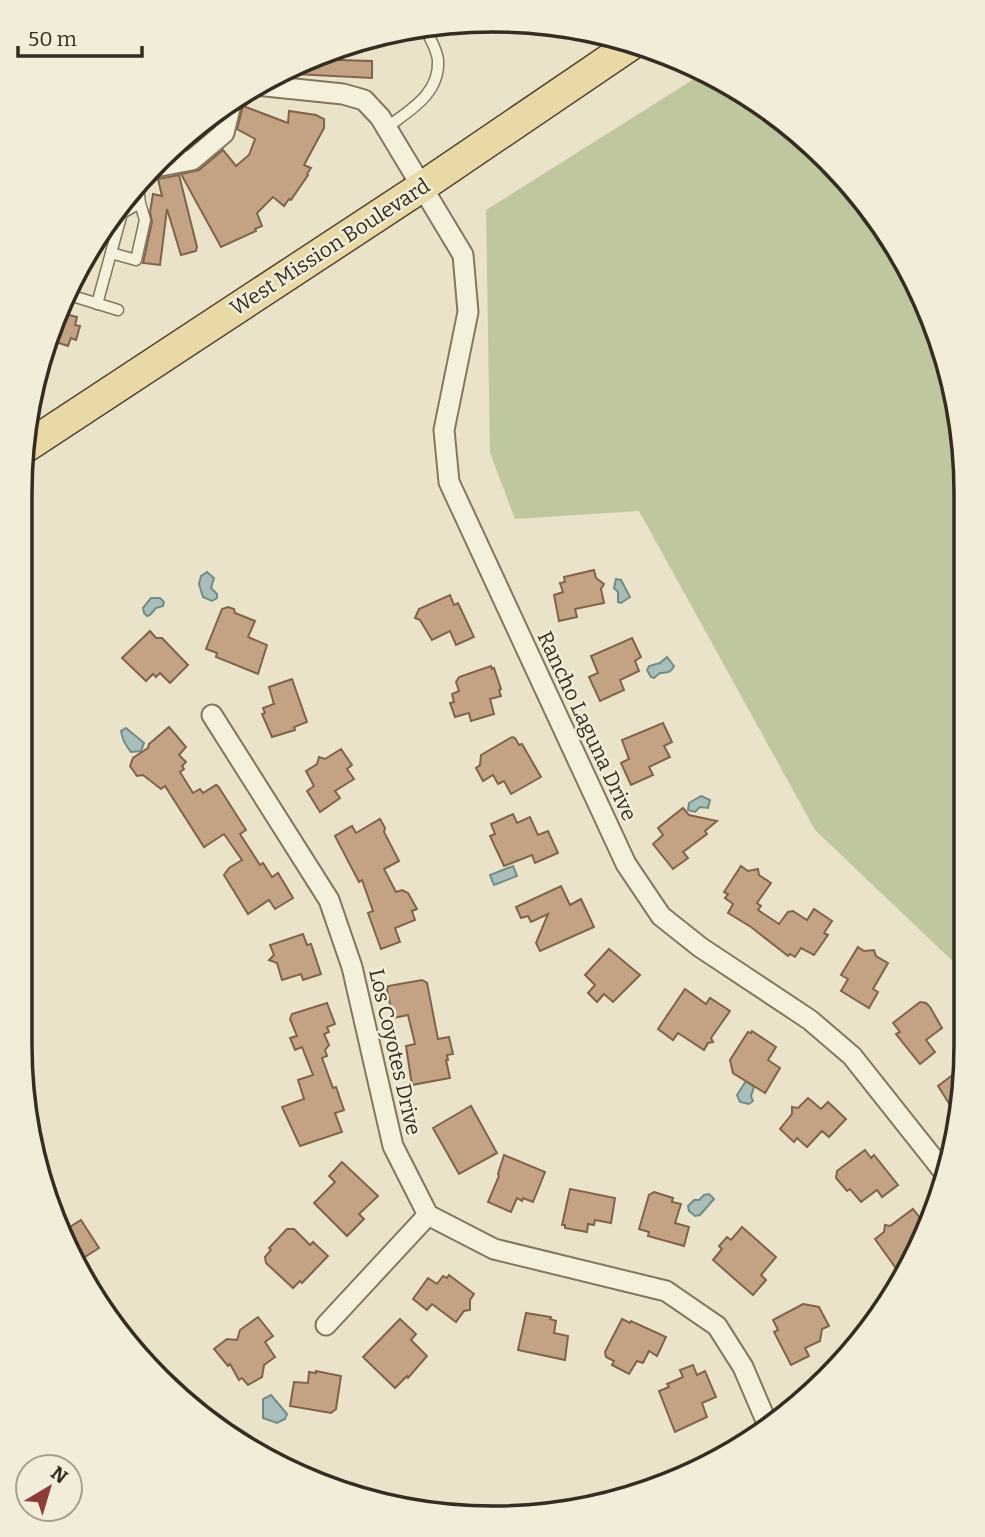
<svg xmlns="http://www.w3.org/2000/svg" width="985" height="1537" viewBox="0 0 985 1537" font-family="Bitter,serif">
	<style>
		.green { fill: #bfc79e }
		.water { fill: #a9beba; stroke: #718c88; stroke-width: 2 }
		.building { fill: #c3a384; stroke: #806348; stroke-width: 2 }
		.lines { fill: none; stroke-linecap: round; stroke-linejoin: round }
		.lane-casing { stroke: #847660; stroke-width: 13 }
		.street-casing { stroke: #847660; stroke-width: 23 }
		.primary-casing { stroke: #524433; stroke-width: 33 }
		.lane { stroke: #f5f0dc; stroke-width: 10 }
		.street { stroke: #f5f0dc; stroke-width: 19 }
		.primary { stroke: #e8d9a6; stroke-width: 30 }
		.labels { text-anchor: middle; stroke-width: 5; stroke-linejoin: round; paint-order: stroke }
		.street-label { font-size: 21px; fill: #362d22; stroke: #f2edd8 }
		.rim { fill: none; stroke: #362d22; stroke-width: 3.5 }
	</style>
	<rect width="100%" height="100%" fill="#eae3c9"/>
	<!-- green -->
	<path class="green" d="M705 72 729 82 804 136 868 204 917 283 950 370 965 462 962 970 815 830 639 511 515 519 490 453 486 210Z"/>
	<!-- water -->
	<g class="water">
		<path d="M207 572 214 578 211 588 217 594V598L212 601 203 597 199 584 201 576Z"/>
		<path d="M616 579 621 580 630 597 621 603 618 602V592L614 588Z"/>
		<path d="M151 598H160L164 602 163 606 156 608 150 615 147 616 144 613 143 608Z"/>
		<path d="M667 657 674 666C670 674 667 672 660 673L654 678 651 677 647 670 649 666 660 663Z"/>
		<path d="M126 728 144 743 141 751 131 752C126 746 122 739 121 731Z"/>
		<path d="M701 796 710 800 708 808 700 807 695 812 688 810 689 803Z"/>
		<path d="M513 866 517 876 494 885 490 875Z"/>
		<path d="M746 1081 754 1087 751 1096 753 1101 749 1104 740 1102 737 1095Z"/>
		<path d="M709 1194 714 1199 700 1215 695 1216 689 1211 688 1206 694 1200H699L704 1195Z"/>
		<path d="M271 1395 287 1414 285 1419 277 1423 263 1418V1399Z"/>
	</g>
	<!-- building -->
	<g class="building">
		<path d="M307 59 372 61V78L274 73Z"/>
		<path d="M243 106 288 123 289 111 316 115 324 119V128L304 165 311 168 307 174 308 175 291 200 289 199 284 206 273 197 257 213 262 226 255 229 256 231 221 247 181 174 199 170 223 150 236 166 249 155 255 139 237 129Z"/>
		<path d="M189 132 193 143 187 149 167 152Z"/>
		<path d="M179 175 197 247 196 251 181 255 167 209 160 265 143 263 152 222 150 212 153 194 162 196 158 179Z"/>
		<path d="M61 313 77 317 75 325 80 326 76 340 71 338 68 346 53 341Z"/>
		<path d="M594 570 596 578 604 584 601 589 604 603 575 609 577 617 559 621 554 595 563 592 560 583 565 582 564 577Z"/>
		<path d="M450 595 454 605 458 603 474 637 456 645 450 631 432 640 420 620 415 618 419 609Z"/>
		<path d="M228 607 234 609 235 613 255 621 248 637 267 645 258 674 216 657 217 653 206 649 222 609Z"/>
		<path d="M150 631 156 638H162L188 665 170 683 160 673 156 677 153 674 146 681 122 658Z"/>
		<path d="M632 638 641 657 635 661 639 671 620 680 624 690 600 701 589 677 598 673 591 656Z"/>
		<path d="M491 666 492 669 494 668 501 689 499 690 501 696 490 699 494 714 471 721 469 713 455 717 450 703 454 702 452 694 459 691 456 682 459 677Z"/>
		<path d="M292 679 307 722 294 727 295 730 272 737 262 714 265 713 263 708 274 704 269 687Z"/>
		<path d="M663 723 672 742 664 746 670 757 649 767 653 775 631 785 621 763 629 759 622 740Z"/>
		<path d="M169 727 186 747 179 755 186 762 182 766 184 769 180 772 193 793 200 789 203 793 216 785 218 786 246 830 240 834 260 865 263 863 272 877 278 873 293 898 275 909 269 900 248 914 224 875 229 868 242 860 224 834 204 847 165 786 161 789 143 775 137 776 130 766 133 758 148 748 149 744Z"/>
		<path d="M512 737 515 738 519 745 522 744 541 777 511 794 504 781 498 784 493 775 483 781 476 768 480 765 481 755Z"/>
		<path d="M341 749 352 765 347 769 354 779 335 791 340 798 320 812 307 791 314 786 306 771 317 764 319 757 325 759Z"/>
		<path d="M683 808 689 815 717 821 705 831 707 834 683 852 688 858 673 869 653 844 663 835 658 828Z"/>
		<path d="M513 814 517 823 530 817 538 835 548 831 558 853 535 863 532 855 504 866 490 836 495 834 491 824Z"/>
		<path d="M380 819 385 828 384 832 399 861 384 869 396 892 402 890 408 893 417 909 412 911 415 920 395 928 400 942 381 949 368 913 373 911 362 880 359 882 335 836 352 826 356 833Z"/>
		<path d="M741 866 748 871 758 869 759 875 771 883 757 903 761 906 758 910 779 924 788 912 793 911 807 920 814 909 832 921 824 933 828 935 814 955 801 948 795 957 790 954 788 956 751 927 728 913 733 904 725 898 728 894 724 892Z"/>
		<path d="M561 886 570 905 581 899 594 927 540 951 536 943 548 914 531 922 528 916 521 918 516 907Z"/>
		<path d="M303 934 307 945 311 944 321 974 303 980 301 974 282 980 277 963 269 960 274 955 270 945Z"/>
		<path d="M858 947 864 951 874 950 876 956 888 963 873 989 878 992 869 1008 841 991 848 979 841 975Z"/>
		<path d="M609 949 640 975 613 1002 604 994 597 1002 588 993 595 985 585 975Z"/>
		<path d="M422 980 427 983 438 1039 449 1037 453 1054 447 1055 448 1060H446L450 1078 412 1085 406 1046 415 1044 408 1015 393 1018 387 990 388 986Z"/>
		<path d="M685 989 706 1004 710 998 730 1011 711 1038 713 1042 708 1043 704 1050 678 1033 673 1040 658 1029Z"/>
		<path d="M920 1002 926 1003 930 1007 942 1028 926 1040 935 1052 920 1064 896 1034 900 1032 893 1023Z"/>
		<path d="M327 1003 335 1024 327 1027 329 1032 324 1034 329 1045 325 1050 327 1056 322 1058 333 1088 336 1087 344 1110 335 1113 342 1132 300 1146 282 1107 304 1099 298 1080 313 1075 302 1047 295 1050 290 1038 297 1036 290 1019 292 1014Z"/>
		<path d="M752 1031 776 1047 768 1060 780 1068 765 1093 733 1073 730 1060 748 1032 751 1033Z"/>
		<path d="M962 1068V1101L952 1108 938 1086Z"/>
		<path d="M808 1098 821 1109 828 1102 846 1119 829 1137 822 1131 807 1147 797 1138 794 1142 780 1129 792 1114V1107L798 1108Z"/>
		<path d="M471 1106 497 1153 459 1174 433 1128Z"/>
		<path d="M865 1150 871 1158 874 1155 898 1185 882 1197 877 1190 861 1202 850 1189 847 1191 836 1178 837 1171Z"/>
		<path d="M504 1155 545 1172 533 1202 523 1198 522 1201 517 1198 511 1212 488 1202 499 1176 498 1174Z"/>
		<path d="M342 1162 378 1196 359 1214 364 1219 347 1236 314 1203 335 1182 329 1176Z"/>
		<path d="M570 1189 615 1198 611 1223 595 1220 594 1225 588 1224 587 1232 565 1228V1225H562Z"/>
		<path d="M654 1192 673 1198 672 1202 681 1204 675 1223 689 1227 684 1246 648 1236 649 1232 639 1229 649 1195Z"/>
		<path d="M913 1209 928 1228 918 1238 920 1241 900 1274 875 1239 884 1232 885 1225 890 1226Z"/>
		<path d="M81 1220 99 1248 77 1262 62 1232Z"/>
		<path d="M742 1227 776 1257 761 1275 766 1280 753 1295 713 1260 722 1249 719 1246 727 1237 731 1240Z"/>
		<path d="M287 1229H294L310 1245 313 1242 328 1256 302 1283 300 1281 293 1288 266 1263 265 1257 271 1250 269 1248Z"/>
		<path d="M449 1275 474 1294 470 1300V1310L464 1311 456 1322 432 1304 427 1310 413 1299 428 1278 437 1284 443 1276 447 1278Z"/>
		<path d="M803 1304 819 1307 829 1326 822 1329 820 1341 805 1348 809 1356 791 1365 774 1332 778 1330 773 1320Z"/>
		<path d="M526 1313 551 1317 550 1319 556 1321 554 1333 568 1336 565 1360 518 1350Z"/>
		<path d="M258 1317 273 1336 265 1342 275 1357 264 1365 262 1377 248 1385 242 1378 239 1380 230 1364 228 1366 214 1349 227 1339 237 1340 240 1330Z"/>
		<path d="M400 1319 416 1334 411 1340 427 1356 408 1378 407 1376 395 1388 363 1357Z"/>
		<path d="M622 1319 630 1323 631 1321 666 1337 657 1356 649 1351 643 1363 637 1361 629 1374 612 1365 614 1361 606 1357 605 1352Z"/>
		<path d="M693 1365 697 1375 705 1371 716 1397 702 1403 707 1417 675 1432 659 1391 669 1387 667 1384 683 1377 680 1370Z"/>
		<path d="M316 1371 341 1376 336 1409 331 1413 290 1406 294 1382 308 1383 309 1372 316 1373Z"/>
	</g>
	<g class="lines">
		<!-- lane casing -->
		<g class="lane-casing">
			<g id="lane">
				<path d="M386 128C410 110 440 94 438 60 437 51 432 42 428 34"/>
				<path d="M137 180 140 203 145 220 136 260 111 253 122 213 140 203"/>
				<path d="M66 294 118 310"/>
				<path d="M97 304 111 253"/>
			</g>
		</g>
		<!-- street casing -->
		<g class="street-casing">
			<g id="street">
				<path d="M256 85 343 94 364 100 380 117 463 255 468 312 444 430 449 482 626 864 661 916 700 947 810 1020 852 1056 944 1172"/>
				<path d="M150 168 192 160 224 133 232 100"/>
				<path d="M212 715 329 900 352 967 393 1146 428 1215 494 1249 666 1291 717 1326 743 1367 767 1423"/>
				<path d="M326 1325 428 1215"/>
			</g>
		</g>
		<!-- primary casing -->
		<g class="primary-casing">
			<path id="primary" d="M23 449 423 186 635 42"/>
		</g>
		<!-- lane -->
		<use href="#lane" class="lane"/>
		<!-- street -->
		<use href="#street" class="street"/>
		<!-- primary -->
		<use href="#primary" class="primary"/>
	</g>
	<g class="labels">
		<!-- street labels -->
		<g class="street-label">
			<text transform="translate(330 247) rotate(-33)" y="7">West Mission Boulevard</text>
			<text transform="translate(587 726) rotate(65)" y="7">Rancho Laguna Drive</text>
			<text transform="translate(395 1052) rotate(77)" y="7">Los Coyotes Drive</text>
		</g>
	</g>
	<!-- crop -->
	<path d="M0 0H985V1537H0ZM493 32H493A461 461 0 0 1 954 493V1045A461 461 0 0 1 493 1506H493A461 461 0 0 1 32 1045V493A461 461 0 0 1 493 32Z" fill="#f2edd8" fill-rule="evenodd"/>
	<path class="rim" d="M493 32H493A461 461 0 0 1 954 493V1045A461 461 0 0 1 493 1506H493A461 461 0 0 1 32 1045V493A461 461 0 0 1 493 32Z"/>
	<!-- north arrow -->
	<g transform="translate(49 1488) rotate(38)"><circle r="33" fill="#f2edd8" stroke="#a7a08f" stroke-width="2"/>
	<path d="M0-5L12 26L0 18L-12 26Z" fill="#8c3d37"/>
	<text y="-10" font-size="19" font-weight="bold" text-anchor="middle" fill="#362d22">N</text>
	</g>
	<!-- scale -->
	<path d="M18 46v10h124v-10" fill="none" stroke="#362d22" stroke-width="3.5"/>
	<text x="28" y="46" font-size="21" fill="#362d22" stroke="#f2edd8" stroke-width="5" paint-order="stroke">50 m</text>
</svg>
